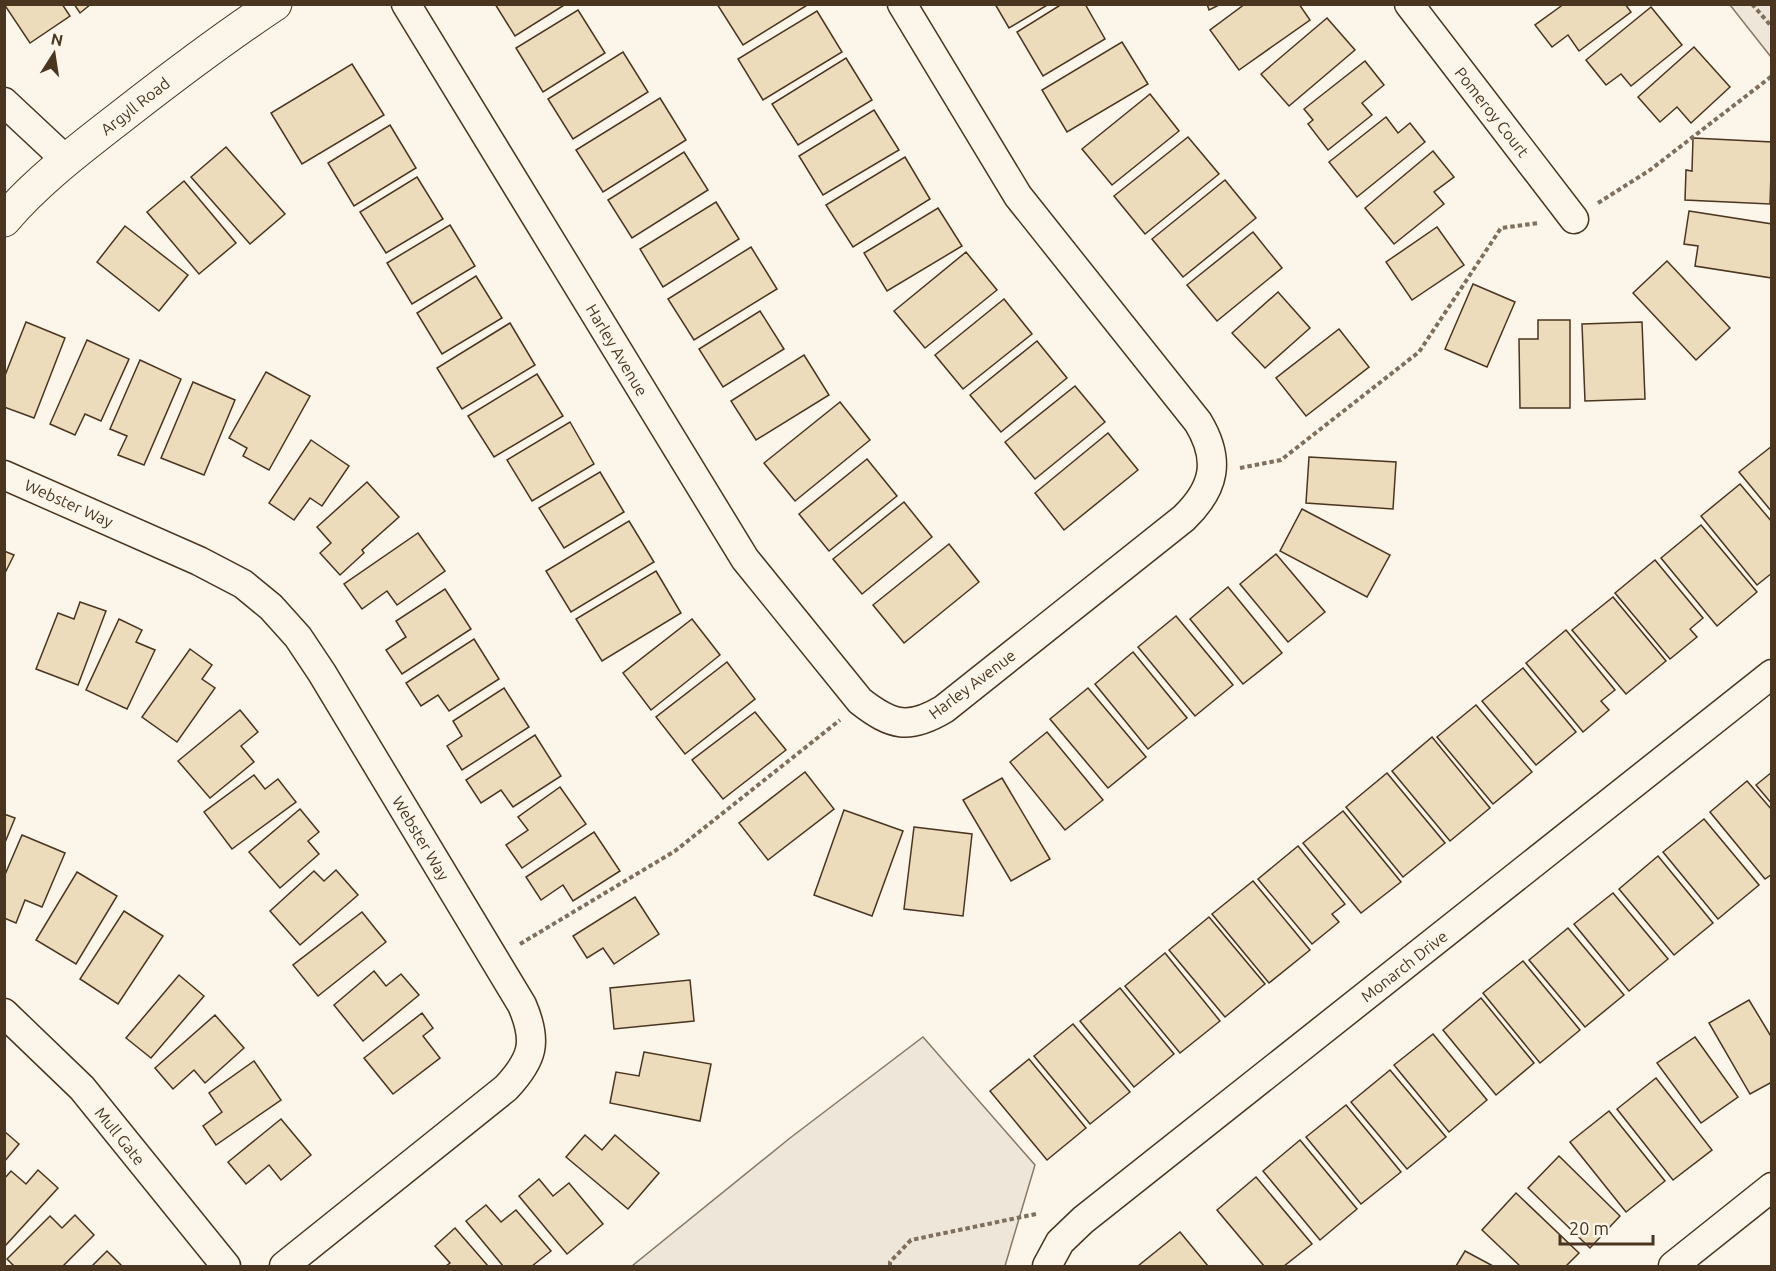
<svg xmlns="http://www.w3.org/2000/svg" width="1776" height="1271" viewBox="0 0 1776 1271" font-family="Ubuntu,sans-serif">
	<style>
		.green { fill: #ede6d9; stroke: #887966; stroke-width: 1.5 }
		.building { fill: #ecdcbc; stroke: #4a3520; stroke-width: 1.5 }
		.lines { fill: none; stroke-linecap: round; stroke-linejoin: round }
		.street-casing { stroke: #4a3520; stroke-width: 31 }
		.secondary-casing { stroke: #4a3520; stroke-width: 35 }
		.path { stroke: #7f6f5c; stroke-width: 4; stroke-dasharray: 4.5 3; stroke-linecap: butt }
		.street { stroke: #fbf6e9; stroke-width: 28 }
		.secondary { stroke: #fbf6e9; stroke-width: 33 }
		.labels { text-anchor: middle; stroke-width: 4.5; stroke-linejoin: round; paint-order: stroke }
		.street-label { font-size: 16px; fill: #4a3520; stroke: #fbf6e9 }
	</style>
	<rect width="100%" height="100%" fill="#fbf6e9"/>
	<!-- green -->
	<g class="green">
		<path d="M1730 5H1771V57Z"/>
		<path d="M923 1037 1035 1165 1005 1266H632L790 1138Z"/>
	</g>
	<!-- building -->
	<g class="building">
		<path d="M4 4H62L70 16 30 43Z"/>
		<path d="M74 4H91L80 13Z"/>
		<path d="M495 4H566L515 36Z"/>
		<path d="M717 4H809L743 45Z"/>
		<path d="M995 4H1049L1009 28Z"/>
		<path d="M1062 4H1085L1105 39 1043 76 1017 32Z"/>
		<path d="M1207 4H1221L1209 10Z"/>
		<path d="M1245 4H1299L1310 20 1239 70 1210 30Z"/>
		<path d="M1564 4H1625L1631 12 1579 51 1568 35 1552 47 1535 25Z"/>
		<path d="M1651 7 1682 45 1631 86 1621 74 1606 85 1586 60Z"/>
		<path d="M578 10 605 53 543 92 516 48Z"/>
		<path d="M817 11 842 52 763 100 738 59Z"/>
		<path d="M1327 18 1355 50 1289 106 1261 74Z"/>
		<path d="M1122 42 1148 84 1067 132 1042 90Z"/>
		<path d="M1694 47 1730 87 1691 123 1677 107 1660 122 1638 97Z"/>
		<path d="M623 52 648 92 573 139 548 99Z"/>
		<path d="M846 58 872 100 798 145 772 104Z"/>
		<path d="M1365 61 1384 85 1362 103 1372 115 1328 150 1308 124 1313 120 1304 109Z"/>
		<path d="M352 64 384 115 302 164 271 113Z"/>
		<path d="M1150 94 1179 131 1112 185 1082 149Z"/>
		<path d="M660 98 686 140 603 192 576 150Z"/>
		<path d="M874 110 899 150 823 195 799 156Z"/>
		<path d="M1386 117 1398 133 1410 123 1425 142 1357 197 1329 162Z"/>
		<path d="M390 125 416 168 354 206 328 163Z"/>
		<path d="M1188 137 1219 174 1145 234 1114 196Z"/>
		<path d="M1693 138 1772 142 1770 204 1685 200 1686 170 1692 171Z"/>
		<path d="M226 147 285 214 250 244 191 177Z"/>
		<path d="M1433 151 1454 177 1434 192 1444 204 1394 244 1365 208Z"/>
		<path d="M684 152 708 190 632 238 608 200Z"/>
		<path d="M905 157 930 199 853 247 826 205Z"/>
		<path d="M417 177 443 219 386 253 360 212Z"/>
		<path d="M1225 180 1256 218 1183 277 1152 239Z"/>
		<path d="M184 181 236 243 199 274 147 212Z"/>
		<path d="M716 202 739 239 663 287 640 249Z"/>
		<path d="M938 208 962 246 887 291 864 253Z"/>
		<path d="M1689 211 1772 224V278L1695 266 1698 246 1684 244Z"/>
		<path d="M450 225 475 266 412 304 387 263Z"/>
		<path d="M125 226 188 275 159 311 97 262Z"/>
		<path d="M1437 227 1464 265 1412 300 1386 262Z"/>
		<path d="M1253 232 1282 268 1217 321 1187 285Z"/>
		<path d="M751 247 777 289 694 340 668 299Z"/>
		<path d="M966 252 997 290 925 348 894 311Z"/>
		<path d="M1667 261 1730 328 1696 360 1633 293Z"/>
		<path d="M476 276 502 318 442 354 417 313Z"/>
		<path d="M1473 284 1515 302 1487 367 1445 349Z"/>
		<path d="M1278 292 1310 328 1265 368 1232 333Z"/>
		<path d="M1004 299 1032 334 963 389 935 355Z"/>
		<path d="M760 311 784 349 723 387 699 349Z"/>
		<path d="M1538 320H1570V408H1520L1519 339H1538Z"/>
		<path d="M26 322 65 338 34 418 4 407V378Z"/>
		<path d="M1642 322 1645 399 1585 401 1582 324Z"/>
		<path d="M510 323 535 365 462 409 437 368Z"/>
		<path d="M1339 329 1369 367 1306 416 1276 378Z"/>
		<path d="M87 340 129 359 101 421 85 414 75 435 50 424Z"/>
		<path d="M1037 341 1067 378 1001 432 970 395Z"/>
		<path d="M804 355 829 395 756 440 731 401Z"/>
		<path d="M140 360 181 379 144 465 118 455 127 436 110 429Z"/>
		<path d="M266 372 310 396 269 470 243 456 247 448 229 438Z"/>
		<path d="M537 374 563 416 494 457 468 416Z"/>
		<path d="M193 382 235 400 204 475 161 458Z"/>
		<path d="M1075 386 1105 422 1035 479 1005 442Z"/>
		<path d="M840 402 870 440 795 501 764 463Z"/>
		<path d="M570 422 594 464 532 501 507 460Z"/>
		<path d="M1108 433 1138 470 1064 530 1035 493Z"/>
		<path d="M311 440 349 466 322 506 310 498 294 520 269 503Z"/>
		<path d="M1772 446V512L1739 472Z"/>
		<path d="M1309 457 1396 462 1393 509 1306 503Z"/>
		<path d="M867 459 897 496 829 551 799 514Z"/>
		<path d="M600 472 624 512 564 548 539 508Z"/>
		<path d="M367 482 399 517 362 550 364 553 340 575 320 553 331 543 317 527Z"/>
		<path d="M1740 484 1772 522V573L1757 585 1701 516Z"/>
		<path d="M904 502 932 537 862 594 833 559Z"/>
		<path d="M1302 509 1390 555 1367 597 1280 551Z"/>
		<path d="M629 521 654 562 571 612 546 571Z"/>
		<path d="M1701 525 1757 592 1717 626 1661 558Z"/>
		<path d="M418 533 445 571 397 605 387 591 362 609 344 584Z"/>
		<path d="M949 544 979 582 904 643 873 605Z"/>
		<path d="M4 551 14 555 4 575Z"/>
		<path d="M1276 554 1325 612 1288 642 1240 584Z"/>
		<path d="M1655 560 1703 618 1690 629 1697 637 1670 659 1615 593Z"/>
		<path d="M656 571 681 613 602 661 576 619Z"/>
		<path d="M1228 587 1282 653 1243 684 1190 619Z"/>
		<path d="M445 589 471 629 402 674 386 650 406 637 396 621Z"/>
		<path d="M1613 597 1666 661 1626 694 1572 630Z"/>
		<path d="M80 602 106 611 78 685 36 669 58 613 74 619Z"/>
		<path d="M1176 616 1233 685 1195 716 1138 647Z"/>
		<path d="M119 619 142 630 136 642 155 650 127 709 86 690Z"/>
		<path d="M692 619 720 655 651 710 623 673Z"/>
		<path d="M1566 630 1615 690 1601 701 1609 710 1583 732 1526 663Z"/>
		<path d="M474 639 499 679 449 711 438 695 421 706 406 683Z"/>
		<path d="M190 649 212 665 202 679 215 688 177 742 142 717Z"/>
		<path d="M1133 652 1187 718 1148 749 1095 684Z"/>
		<path d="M727 662 755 699 685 754 656 717Z"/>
		<path d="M1523 668 1576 732 1536 765 1482 701Z"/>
		<path d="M504 688 529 727 462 770 447 746 462 736 453 721Z"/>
		<path d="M1088 688 1146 757 1108 788 1050 719Z"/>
		<path d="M1476 705 1532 772 1493 804 1437 737Z"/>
		<path d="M240 710 258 732 241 746 254 762 210 798 178 761Z"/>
		<path d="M755 712 786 750 723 799 692 760Z"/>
		<path d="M1047 732 1103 800 1065 830 1010 762Z"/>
		<path d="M535 735 561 776 513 807 501 790 481 803 466 780Z"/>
		<path d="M1432 737 1490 808 1450 841 1392 771Z"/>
		<path d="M805 772 834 809 768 860 739 823Z"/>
		<path d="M1772 772V804L1756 785Z"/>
		<path d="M1387 773 1445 843 1403 877 1346 807Z"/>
		<path d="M254 775 265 789 278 779 296 802 232 849 204 812Z"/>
		<path d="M1002 778 1050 859 1011 881 963 800Z"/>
		<path d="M1747 781 1772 810V874L1765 879 1710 812Z"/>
		<path d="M560 787 586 824 522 868 506 845 528 830 518 817Z"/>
		<path d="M300 809 319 832 308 841 319 854 280 888 249 852Z"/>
		<path d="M844 810 903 831 872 916 814 895Z"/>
		<path d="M1343 811 1401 882 1361 913 1303 843Z"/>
		<path d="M4 814 15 818 4 845Z"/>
		<path d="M1704 819 1759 885 1718 919 1663 852Z"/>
		<path d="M914 827 972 834 963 916 904 909Z"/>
		<path d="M594 832 620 871 573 901 563 885 541 900 526 877Z"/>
		<path d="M22 835 65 853 42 907 25 900 16 923 4 918V877Z"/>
		<path d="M1298 846 1345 904 1332 914 1339 922 1312 944 1258 879Z"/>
		<path d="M1658 856 1713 923 1674 955 1619 889Z"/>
		<path d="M336 870 358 895 300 945 270 911 314 871 324 881Z"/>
		<path d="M77 872 117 896 76 964 36 940Z"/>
		<path d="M1253 881 1310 950 1269 983 1212 914Z"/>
		<path d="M1613 893 1668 959 1629 991 1574 924Z"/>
		<path d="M635 897 659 934 614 964 603 948 587 958 573 936Z"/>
		<path d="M124 911 163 936 118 1004 80 979Z"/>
		<path d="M362 912 386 942 318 996 293 965Z"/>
		<path d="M1209 917 1265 984 1225 1017 1169 950Z"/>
		<path d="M1568 928 1624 995 1585 1027 1529 960Z"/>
		<path d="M1165 953 1220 1021 1180 1053 1125 986Z"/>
		<path d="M1523 961 1580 1030 1540 1063 1483 993Z"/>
		<path d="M374 971 386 986 401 974 419 995 363 1041 334 1005Z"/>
		<path d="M179 975 204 996 151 1058 126 1038Z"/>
		<path d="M690 980 694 1021 614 1029 610 988Z"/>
		<path d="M1120 988 1174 1054 1134 1087 1080 1021Z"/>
		<path d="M1481 998 1534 1063 1496 1095 1443 1030Z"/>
		<path d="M1749 1000 1772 1038V1082L1750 1094 1709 1023Z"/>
		<path d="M422 1013 433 1028 423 1036 440 1058 393 1094 364 1058Z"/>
		<path d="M215 1015 244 1048 205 1083 194 1070 173 1089 155 1068Z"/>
		<path d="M1073 1024 1130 1092 1090 1124 1034 1056Z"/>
		<path d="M1433 1034 1487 1100 1449 1132 1394 1065Z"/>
		<path d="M1695 1037 1738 1097 1701 1123 1657 1063Z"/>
		<path d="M644 1052 711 1064 700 1121 610 1103 616 1072 639 1076Z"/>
		<path d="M1029 1059 1086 1128 1047 1160 990 1091Z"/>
		<path d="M254 1061 281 1100 216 1145 203 1126 222 1112 209 1093Z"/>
		<path d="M1390 1070 1446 1137 1407 1169 1351 1102Z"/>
		<path d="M1656 1078 1712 1150 1673 1180 1617 1109Z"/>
		<path d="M1346 1105 1401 1172 1361 1204 1306 1137Z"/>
		<path d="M1609 1111 1665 1181 1626 1212 1570 1142Z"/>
		<path d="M281 1119 311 1155 281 1180 269 1165 246 1184 228 1162Z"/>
		<path d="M4 1131 19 1144 4 1162Z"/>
		<path d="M585 1135 602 1150 615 1135 659 1173 628 1209 566 1157Z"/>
		<path d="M1300 1140 1357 1209 1320 1240 1263 1171Z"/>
		<path d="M1559 1156 1620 1216 1590 1248 1528 1188Z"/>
		<path d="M38 1170 58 1188 5 1246 4 1179 11 1171 26 1184Z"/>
		<path d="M1256 1177 1312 1244 1284 1266H1264L1217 1210Z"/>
		<path d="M539 1179 553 1196 569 1183 603 1224 567 1254 519 1196Z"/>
		<path d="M1516 1193 1579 1253 1566 1266H1520L1482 1230Z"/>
		<path d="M486 1205 501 1222 516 1210 551 1251 532 1266H503L466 1221Z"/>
		<path d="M75 1215 94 1235 63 1266H14L7 1259 50 1216 62 1228Z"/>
		<path d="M455 1228 488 1266H446L450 1263 435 1246Z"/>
		<path d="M1180 1232 1208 1266H1138Z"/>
		<path d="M107 1251 122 1266H92Z"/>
		<path d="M1465 1251 1493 1266H1456Z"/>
	</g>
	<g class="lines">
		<!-- street casing -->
		<g class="street-casing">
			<g id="street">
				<path d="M406 4 745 559 860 701C892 726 909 730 944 709L1184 518C1215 488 1221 460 1198 422L1018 196 902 4"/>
				<path d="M1409 4 1574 219"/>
				<path d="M4 102 66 160"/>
				<path d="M4 475 199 561 243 584 271 607 298 637 322 673 522 1005C538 1042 533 1059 506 1088L284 1266"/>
				<path d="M4 1013 82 1088 226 1266"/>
				<path d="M1047 1266 1060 1242 1083 1220 1772 674"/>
				<path d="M1673 1266 1772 1187"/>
			</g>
		</g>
		<!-- secondary casing -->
		<g class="secondary-casing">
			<path id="secondary" d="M4 220C38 180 81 148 122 116 172 77 222 39 275 4"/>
		</g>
		<!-- path -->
		<g class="path">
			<path d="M1752 4 1772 27"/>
			<path d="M1598 203 1650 170 1772 76"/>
			<path d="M1240 468 1281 460 1419 352 1501 228 1539 223"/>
			<path d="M520 944 675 851 840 720"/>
			<path d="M890 1266V1262L911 1240 1036 1214"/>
		</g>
		<!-- street -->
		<use href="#street" class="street"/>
		<!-- secondary -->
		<use href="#secondary" class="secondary"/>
	</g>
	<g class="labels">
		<!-- street labels -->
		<g class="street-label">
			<text transform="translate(135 106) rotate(-38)" y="6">Argyll Road</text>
			<text transform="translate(1492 112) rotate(52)" y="6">Pomeroy Court</text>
			<text transform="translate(617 350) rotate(59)" y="6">Harley Avenue</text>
			<text transform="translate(69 503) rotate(24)" y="6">Webster Way</text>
			<text transform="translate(972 684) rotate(-37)" y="6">Harley Avenue</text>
			<text transform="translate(421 838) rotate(59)" y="6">Webster Way</text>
			<text transform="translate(1404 966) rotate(-38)" y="6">Monarch Drive</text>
			<text transform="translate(120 1136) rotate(51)" y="6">Mull Gate</text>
		</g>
	</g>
	<!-- border -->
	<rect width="1776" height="1271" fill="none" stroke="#4a3520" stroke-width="12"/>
	<!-- north arrow -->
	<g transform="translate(54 54) rotate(12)" stroke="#fbf6e9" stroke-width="4.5" paint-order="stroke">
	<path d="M0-4.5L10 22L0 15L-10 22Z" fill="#4a3520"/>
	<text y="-9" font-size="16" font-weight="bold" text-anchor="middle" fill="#4a3520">N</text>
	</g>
	<!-- scale -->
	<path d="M1560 1235v9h93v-9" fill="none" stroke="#4a3520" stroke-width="3"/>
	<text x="1569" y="1235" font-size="18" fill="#4a3520" stroke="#fbf6e9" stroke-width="4.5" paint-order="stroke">20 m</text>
</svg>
